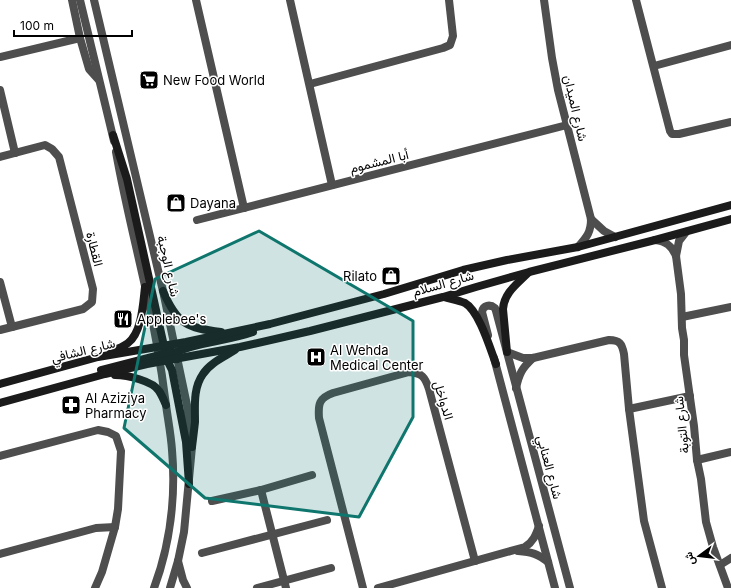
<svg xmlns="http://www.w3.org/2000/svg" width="731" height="588" viewBox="0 0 731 588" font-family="Inter,Vazirmatn,sans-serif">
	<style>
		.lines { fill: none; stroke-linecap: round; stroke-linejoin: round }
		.minor { stroke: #4e4e4e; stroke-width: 8 }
		.tertiary { stroke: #4e4e4e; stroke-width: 8 }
		.secondary { stroke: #1b1b1b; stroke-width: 8 }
		.marked { fill: #0f766e; fill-opacity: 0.2; stroke: #0f766e; stroke-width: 3; stroke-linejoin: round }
		.labels { text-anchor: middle; stroke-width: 3; stroke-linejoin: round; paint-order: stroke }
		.poi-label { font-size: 13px; fill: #000; stroke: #fff; text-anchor: start }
		.street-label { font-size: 13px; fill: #000; stroke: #fff }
	</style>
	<rect width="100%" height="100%" fill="#fff"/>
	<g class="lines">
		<!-- minor -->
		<g class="minor">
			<path d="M72 0 80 38 89 69 98 79"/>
			<path d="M196 0 244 208"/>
			<path d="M290 0 332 185"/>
			<path d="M636 0 670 131 672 134H679L731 122"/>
			<path d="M0 57 80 38"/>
			<path d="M654 66 731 45"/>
			<path d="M310 84 443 48 450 45 453 36 449 0"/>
			<path d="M0 90 15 153"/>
			<path d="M0 157 45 145 52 149 59 157 93 289 92 302 83 309 0 330"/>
			<path d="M197 220 567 125"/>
			<path d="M0 282 12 327"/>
			<path d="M682 317 731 307"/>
			<path d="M507 352 523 358H533L609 340C620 340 622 344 624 354L629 409 644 521 662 588"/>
			<path d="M516 388C519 374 522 368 533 358"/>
			<path d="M629 409 690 396"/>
			<path d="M0 456 98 430 108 432 116 436 121 451 118 509 115 527 102 572 95 588"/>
			<path d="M697 460 731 452"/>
			<path d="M261 490 286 588"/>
			<path d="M212 501 261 490 312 475"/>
			<path d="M518 551C532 552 538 554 548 562"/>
			<path d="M202 553 327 520"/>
			<path d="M0 554 96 528 115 527"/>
			<path d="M178 561 183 580 187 588"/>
			<path d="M720 565 731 558"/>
			<path d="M257 588 331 568"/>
			<path d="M363 588 319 418C318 404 319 398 333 393L409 372C422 373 425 377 429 389L475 561"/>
			<path d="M378 588 525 547C533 542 536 535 539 526"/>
		</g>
		<!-- tertiary -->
		<g class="tertiary">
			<path d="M80 0 114 141"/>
			<path d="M94 0 163 291 187 405 192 447 184 532 178 561 170 588"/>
			<path d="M544 0 552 58 558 90 591 219C591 232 587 237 578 247"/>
			<path d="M116 152C124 197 135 241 145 286 154 325 161 365 166 405 168 420 171 435 172 450 176 496 170 545 154 588"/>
			<path d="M591 219 604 231 615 237"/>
			<path d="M686 232 679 241 676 256 681 294 682 328 684 340V355L694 426 697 460 701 479 706 522 713 547 728 588"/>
			<path d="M655 240C666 241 672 246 676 256"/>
			<path d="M488 335 482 312C483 305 490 304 495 308L496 311 570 588"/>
			<path d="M494 358 555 588"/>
		</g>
		<!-- secondary -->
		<g class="secondary">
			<path d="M113 135 127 179 164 346 170 355 177 359"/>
			<path d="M163 291C177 324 187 328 221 332"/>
			<path d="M444 297C450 299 458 300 465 303 479 311 490 348 496 364"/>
			<path d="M111 352C116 349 123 347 128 343 142 332 143 304 145 287"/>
			<path d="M507 352 503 309C504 293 517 284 528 273"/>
			<path d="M167 357C191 342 225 342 253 332"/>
			<path d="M166 358 172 370 186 442 189 484"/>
			<path d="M101 370 159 355 165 353 170 349"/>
			<path d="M115 375C127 375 153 381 159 391 162 395 164 401 166 405"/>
			<path d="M0 384 98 357 186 342 270 324 384 294 463 270 507 260 578 247 731 205"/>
			<path d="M0 403 105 374 147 364 240 347 310 331 443 297 476 287 529 272 655 240 731 219"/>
			<path d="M192 447C193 439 194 431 195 422 195 406 193 388 203 374 210 363 224 357 235 350"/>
		</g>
	</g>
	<!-- marked area -->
	<path class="marked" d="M259 231 413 321V417L359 517 205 498 124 428 155 279Z"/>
	<!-- icons -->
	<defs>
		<g id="supermarket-square" transform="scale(1)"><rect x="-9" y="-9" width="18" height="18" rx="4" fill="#000" stroke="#fff"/><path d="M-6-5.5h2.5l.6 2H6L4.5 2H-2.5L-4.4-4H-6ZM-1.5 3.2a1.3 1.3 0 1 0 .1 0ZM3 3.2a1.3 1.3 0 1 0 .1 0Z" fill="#fff"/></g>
		<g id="shop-square" transform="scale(1)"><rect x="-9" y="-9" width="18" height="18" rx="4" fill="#000" stroke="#fff"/><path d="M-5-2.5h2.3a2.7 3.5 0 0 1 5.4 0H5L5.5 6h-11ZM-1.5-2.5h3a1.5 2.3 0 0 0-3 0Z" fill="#fff"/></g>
		<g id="restaurant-square" transform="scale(1)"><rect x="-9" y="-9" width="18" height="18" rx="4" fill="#000" stroke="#fff"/><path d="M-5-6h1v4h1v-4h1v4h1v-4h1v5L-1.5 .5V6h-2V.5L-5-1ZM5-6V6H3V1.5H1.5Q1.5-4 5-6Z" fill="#fff"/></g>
		<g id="hospital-square" transform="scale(1)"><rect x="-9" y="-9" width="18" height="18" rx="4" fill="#000" stroke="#fff"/><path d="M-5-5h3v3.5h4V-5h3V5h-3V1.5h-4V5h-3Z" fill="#fff"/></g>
		<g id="pharmacy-square" transform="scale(1)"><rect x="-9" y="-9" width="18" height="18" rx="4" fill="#000" stroke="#fff"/><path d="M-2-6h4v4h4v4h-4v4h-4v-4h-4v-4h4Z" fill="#fff"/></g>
	</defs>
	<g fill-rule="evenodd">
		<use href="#supermarket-square" x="149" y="80"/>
		<use href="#shop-square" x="176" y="203"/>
		<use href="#shop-square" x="391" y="276"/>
		<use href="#restaurant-square" x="123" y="319"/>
		<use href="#hospital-square" x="316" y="357"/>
		<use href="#pharmacy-square" x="71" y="405"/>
	</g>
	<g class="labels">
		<!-- poi labels -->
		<g class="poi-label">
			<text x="163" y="85">New Food World</text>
			<text x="190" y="208">Dayana</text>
			<text x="377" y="281" text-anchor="end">Rilato</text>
			<text x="137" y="324">Applebee's</text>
			<text x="330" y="355">Al Wehda<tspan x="330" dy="15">Medical Center</tspan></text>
			<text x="85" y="403">Al Aziziya<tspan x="85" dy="15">Pharmacy</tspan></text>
		</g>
		<!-- street labels -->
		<g class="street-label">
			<text transform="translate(576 108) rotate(77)" y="5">شارع الميدان</text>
			<text transform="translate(379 161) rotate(-14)" y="5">أبا المشموم</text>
			<text transform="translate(95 249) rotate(76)" y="5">القطارة</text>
			<text transform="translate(169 266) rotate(77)" y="5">شارع الوجبة</text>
			<text transform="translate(443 283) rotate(-16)" y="5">شارع السلام</text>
			<text transform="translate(83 350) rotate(-14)" y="5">شارع الشافي</text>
			<text transform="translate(444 400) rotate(73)" y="5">الدواخل</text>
			<text transform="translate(681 425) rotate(-96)" y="5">شارع التوبة</text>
			<text transform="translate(550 467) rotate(75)" y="5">شارع العنابي</text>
		</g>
	</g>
	<!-- north arrow -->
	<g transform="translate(699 556) rotate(255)" stroke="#ffffff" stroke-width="3" paint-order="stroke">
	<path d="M0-3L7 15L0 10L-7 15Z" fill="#000000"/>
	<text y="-6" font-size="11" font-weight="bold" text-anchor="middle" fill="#000000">ش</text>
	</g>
	<!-- scale -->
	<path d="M14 30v6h118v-6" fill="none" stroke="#000000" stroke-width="2"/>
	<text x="20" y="30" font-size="12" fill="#000000" stroke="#ffffff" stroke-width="3" paint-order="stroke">100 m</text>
</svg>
